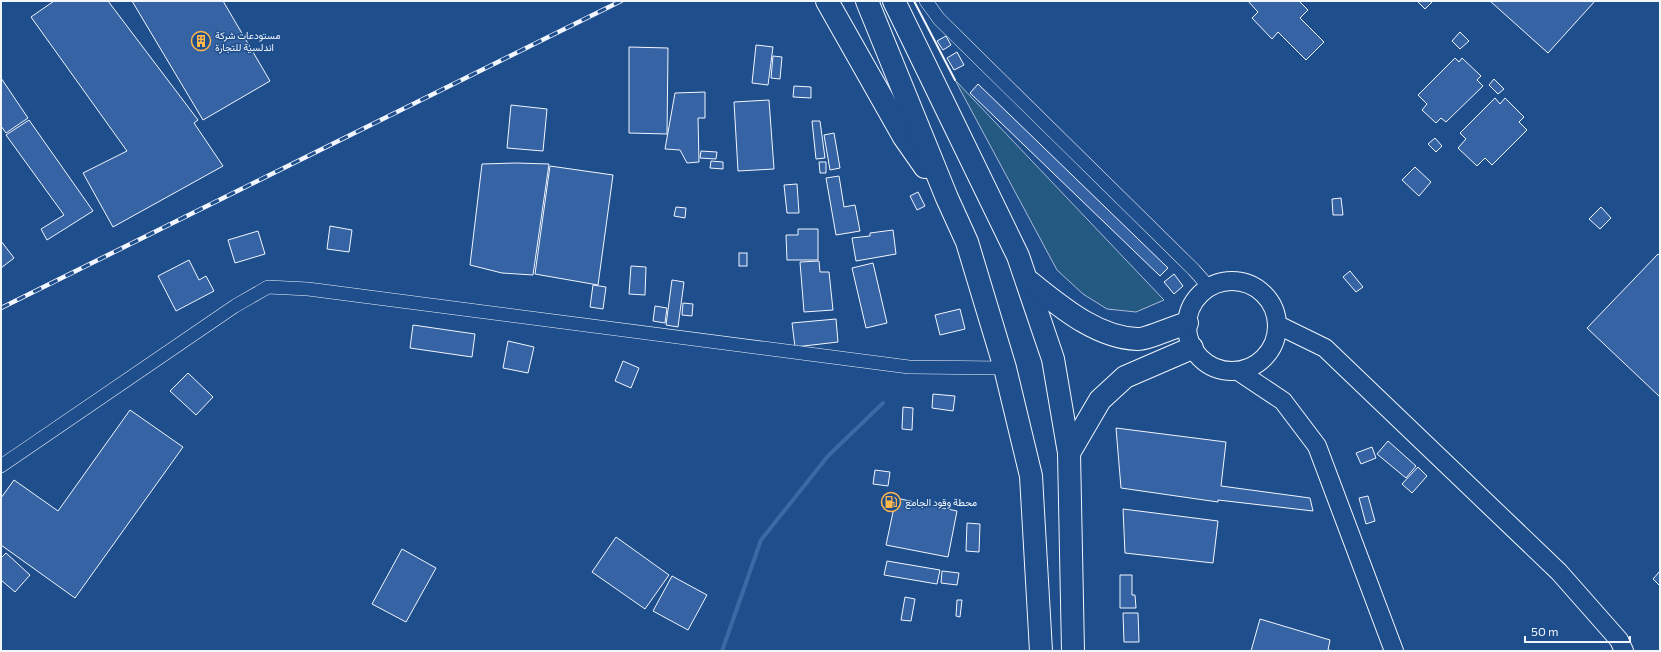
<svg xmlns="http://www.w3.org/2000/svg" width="1661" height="652" viewBox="0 0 1661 652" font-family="Commissioner,Vazirmatn,sans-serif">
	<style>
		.green { fill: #245a82; stroke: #a8bbd7 }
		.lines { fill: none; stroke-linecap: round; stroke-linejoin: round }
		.stream { stroke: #3b69a3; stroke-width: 4 }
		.building { fill: #3563a3; stroke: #f2f6ff }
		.street-casing { stroke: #f2f6ff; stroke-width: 14 }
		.secondary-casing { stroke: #f2f6ff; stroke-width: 20 }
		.highway-casing { stroke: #f2f6ff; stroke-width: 24 }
		.street { stroke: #1f4e8c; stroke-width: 13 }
		.secondary { stroke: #1f4e8c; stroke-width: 18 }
		.highway { stroke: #1f4e8c; stroke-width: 22 }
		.rail-casing { stroke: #f2f6ff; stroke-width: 4.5 }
		.rail { stroke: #1f4e8c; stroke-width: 3; stroke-dasharray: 9; stroke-linecap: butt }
		.wall { stroke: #f2f6ff; stroke-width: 2 }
		.labels { text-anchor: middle; stroke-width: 3; stroke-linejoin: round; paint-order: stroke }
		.poi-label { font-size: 10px; fill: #f2f6ff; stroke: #1f4e8c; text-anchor: start }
	</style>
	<rect width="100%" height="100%" fill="#1f4e8c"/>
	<!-- green -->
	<path class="green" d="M955 80 1164 300 1136 312 1107 309 1083 294 1057 270Z"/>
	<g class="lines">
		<!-- stream -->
		<path class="stream" d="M722 651 761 540 828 456 883 403"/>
	</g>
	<!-- building -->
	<g class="building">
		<path d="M54 1H108L198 120 194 123 223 166 113 227 83 173 127 151 31 17Z"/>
		<path d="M132 1H223L270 81 203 120Z"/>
		<path d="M1248 1H1299L1308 10 1300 18 1324 42 1306 60 1278 32 1272 39 1252 18 1258 12Z"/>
		<path d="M1417 1H1433L1425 9Z"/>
		<path d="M1490 1H1595L1548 53Z"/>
		<path d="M1460 32 1469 41 1460 49 1452 41Z"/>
		<path d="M946 36 951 45 943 50 937 41Z"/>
		<path d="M756 45 773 47 768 85 752 83Z"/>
		<path d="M629 47 668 48 667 134 629 133Z"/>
		<path d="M957 52 964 65 954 70 947 58Z"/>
		<path d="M773 56 782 57 780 79 771 78Z"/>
		<path d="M1455 58 1459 62 1462 58 1481 76 1477 80 1483 86 1446 122 1441 118 1436 123 1422 110 1427 104 1418 95Z"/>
		<path d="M1 78 28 118 6 133 1 126Z"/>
		<path d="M1494 79 1504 89 1498 94 1489 85Z"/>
		<path d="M978 84 1168 268 1160 276 970 93Z"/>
		<path d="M794 86 811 87V98L793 97Z"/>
		<path d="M705 92V118H698L699 162 687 163 680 150 665 149 675 93Z"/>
		<path d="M1495 98 1500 104 1505 98 1524 117 1519 122 1527 130 1492 165 1485 158 1477 166 1458 148 1466 139 1460 133Z"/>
		<path d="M769 100 774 169 738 171 734 102Z"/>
		<path d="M511 105 547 109 543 151 507 148Z"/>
		<path d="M29 120 93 211 47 240 41 229 64 215 6 135Z"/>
		<path d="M812 121H820L825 158 816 159Z"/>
		<path d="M834 133 840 168 830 170 824 135Z"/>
		<path d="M1435 138 1442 146 1436 152 1428 144Z"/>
		<path d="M701 151 717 152 716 159 700 158Z"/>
		<path d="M711 161 723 162V169L710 168Z"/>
		<path d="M819 162H826V173H820Z"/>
		<path d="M516 163 549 164 533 275 502 273 470 265 482 164Z"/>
		<path d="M550 166 613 175 598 285 535 274Z"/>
		<path d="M1415 167 1431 182 1419 196 1402 180Z"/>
		<path d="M839 176 844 207 855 205 860 231 836 235 826 178Z"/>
		<path d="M797 184 799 213H787L784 185Z"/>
		<path d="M918 192 925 206 917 210 910 196Z"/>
		<path d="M1341 198 1343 215H1333L1332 199Z"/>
		<path d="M676 207 686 208 685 218 674 216Z"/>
		<path d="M1601 207 1611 218 1600 229 1589 219Z"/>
		<path d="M330 226 352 230 349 252 327 249Z"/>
		<path d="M798 229H818V260H787L786 235H798Z"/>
		<path d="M893 230 896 254 856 261 852 238 870 236V233Z"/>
		<path d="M258 231 265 254 235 263 228 240Z"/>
		<path d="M1 241 14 258 1 268Z"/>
		<rect x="739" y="253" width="8" height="13"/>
		<path d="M1658 254 1660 256V397L1587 328Z"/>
		<path d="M189 260 199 280 206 276 214 291 176 311 158 276Z"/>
		<path d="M819 261 820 272H829L833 310 804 312 800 262Z"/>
		<path d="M873 263 887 323 866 328 852 268Z"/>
		<path d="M631 266 646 267 645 295 629 294Z"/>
		<path d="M1350 271 1363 287 1356 292 1343 277Z"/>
		<path d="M1174 274 1183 286 1174 294 1164 282Z"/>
		<path d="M672 280 684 282 678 327 666 325Z"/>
		<path d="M593 285 606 287 603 309 590 307Z"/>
		<path d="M683 303 693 304 692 316 682 315Z"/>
		<path d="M655 306 667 308 665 323 653 321Z"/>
		<path d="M960 309 965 329 940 335 935 315Z"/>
		<path d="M836 319 838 342 795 347 792 323Z"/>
		<path d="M413 325 475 334 472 357 410 348Z"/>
		<path d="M508 341 534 347 528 373 503 368Z"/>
		<path d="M623 361 639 368 631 388 615 381Z"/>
		<path d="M188 373 213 397 196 415 170 391Z"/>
		<path d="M933 394 955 396 953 411 932 408Z"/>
		<path d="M903 407 913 408 912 430 902 429Z"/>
		<path d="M130 410 183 447 75 598 1 545V498L14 480 58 511Z"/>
		<path d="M1116 428 1226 442 1221 486 1310 498 1313 511 1218 500V502L1121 488Z"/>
		<path d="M1388 441 1416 466 1406 478 1377 454Z"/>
		<path d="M1372 447 1376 458 1361 464 1356 453Z"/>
		<path d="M1418 467 1427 476 1412 493 1402 484Z"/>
		<path d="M875 470 890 472 888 486 873 484Z"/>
		<path d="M1368 496 1375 521 1366 524 1359 498Z"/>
		<path d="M896 498 957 511 948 557 886 545Z"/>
		<path d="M1123 509 1218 521 1213 563 1125 553Z"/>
		<path d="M967 523 980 524 979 552 966 551Z"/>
		<path d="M616 537 669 575 645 609 592 572Z"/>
		<path d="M402 549 436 568 406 622 372 604Z"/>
		<path d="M6 553 30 575 15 592 1 580V558Z"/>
		<path d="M887 561 940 570 937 584 884 575Z"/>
		<path d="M942 571 959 573 957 585 941 583Z"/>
		<path d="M1660 571V586L1653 579Z"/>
		<path d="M1120 575H1132V595H1135L1136 608H1120Z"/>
		<path d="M672 576 707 595 688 630 653 611Z"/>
		<path d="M905 597 915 599 911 621 901 620Z"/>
		<path d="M957 600H962L960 617 956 616Z"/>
		<path d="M1123 613H1138L1139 642H1124Z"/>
		<path d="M1260 619 1330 640 1328 650 1335 651H1251Z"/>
	</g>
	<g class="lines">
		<!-- street casing -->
		<g class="street-casing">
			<g id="street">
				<path d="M926 1 939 19 1194 270 1209 287"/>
				<path d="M1 466 235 306 268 287 308 289 909 367 1005 368"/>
			</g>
		</g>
		<!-- secondary casing -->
		<g class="secondary-casing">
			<g id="secondary">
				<circle cx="1232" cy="326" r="45"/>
				<path d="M1278 325 1325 348 1559 572 1619 640 1624 651"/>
				<path d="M1238 371 1283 401 1317 446 1394 651"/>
			</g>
		</g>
		<!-- highway casing -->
		<g class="highway-casing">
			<g id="highway">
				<path d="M827 1 904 137 925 167"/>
				<path d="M867 1 947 198 967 242 1005 368 1031 476 1041 651"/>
				<path d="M894 1 1018 256 1053 359 1069 453 1073 651"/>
				<path d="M1027 280C1058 304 1094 337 1137 339 1144 340 1177 326 1187 323"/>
				<path d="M1069 453 1100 400 1125 377 1192 348"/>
			</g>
		</g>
		<!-- street -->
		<use href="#street" class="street"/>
		<!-- secondary -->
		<use href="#secondary" class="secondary"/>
		<!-- highway -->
		<use href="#highway" class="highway"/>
		<!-- rail casing -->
		<g class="rail-casing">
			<path id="rail" d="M1 308 621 1"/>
		</g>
		<!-- rail -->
		<use href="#rail" class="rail"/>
		<!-- wall -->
		<path class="wall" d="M914 1 955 80"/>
	</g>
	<!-- icons -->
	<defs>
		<g id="building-ring" transform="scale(1)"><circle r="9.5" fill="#1f4e8c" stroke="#ffb74d" stroke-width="1.5"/><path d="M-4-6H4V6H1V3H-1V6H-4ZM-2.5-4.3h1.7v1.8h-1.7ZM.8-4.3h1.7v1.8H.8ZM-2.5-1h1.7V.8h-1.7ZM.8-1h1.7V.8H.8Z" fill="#ffb74d"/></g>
		<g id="fuel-ring" transform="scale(1)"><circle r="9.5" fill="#1f4e8c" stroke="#ffb74d" stroke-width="1.5"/><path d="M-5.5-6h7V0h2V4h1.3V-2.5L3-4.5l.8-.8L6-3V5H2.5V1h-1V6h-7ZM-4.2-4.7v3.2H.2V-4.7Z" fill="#ffb74d"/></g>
	</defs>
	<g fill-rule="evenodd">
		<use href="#building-ring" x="201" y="41"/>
		<use href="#fuel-ring" x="891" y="502"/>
	</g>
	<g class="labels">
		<!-- poi labels -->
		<g class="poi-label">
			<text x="215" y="39">مستودعات شركة<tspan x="215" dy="12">اندلسية للتجارة</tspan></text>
			<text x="905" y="506">محطة وقود الجامع</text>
		</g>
	</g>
	<!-- border -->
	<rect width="1661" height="652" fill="none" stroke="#f2f6ff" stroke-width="4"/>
	<!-- scale -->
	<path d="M1525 636v6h105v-6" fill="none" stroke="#f2f6ff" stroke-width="2"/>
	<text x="1531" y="636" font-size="12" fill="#f2f6ff" stroke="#1f4e8c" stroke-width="3" paint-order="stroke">50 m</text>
</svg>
